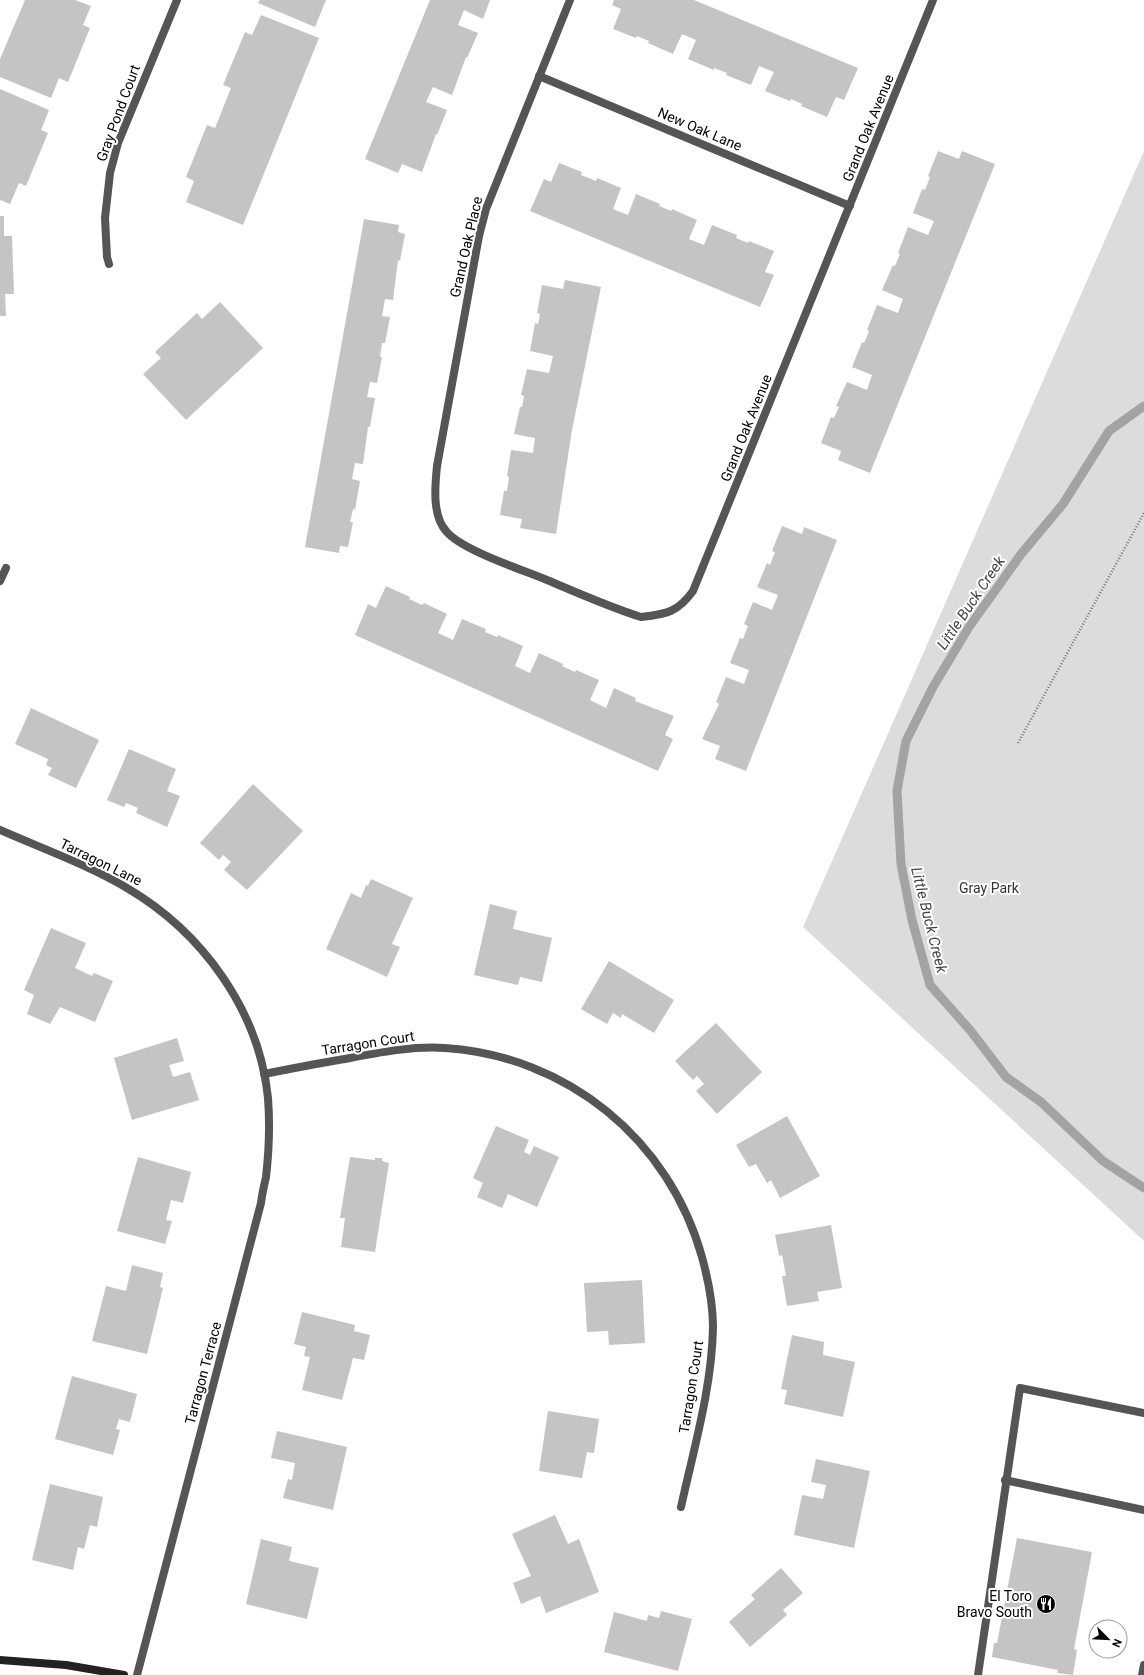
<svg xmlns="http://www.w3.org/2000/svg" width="1144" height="1675" viewBox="0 0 1144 1675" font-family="Roboto,sans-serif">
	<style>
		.green { fill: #dcdcdc }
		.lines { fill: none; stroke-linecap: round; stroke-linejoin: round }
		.stream { stroke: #a3a3a3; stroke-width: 9 }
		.building { fill: #c4c4c4 }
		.path { stroke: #777; stroke-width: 2.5; stroke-dasharray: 1 2; stroke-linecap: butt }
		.lane { stroke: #555; stroke-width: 8 }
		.street { stroke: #555; stroke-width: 8 }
		.secondary { stroke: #222; stroke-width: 8 }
		.labels { text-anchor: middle; stroke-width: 4; stroke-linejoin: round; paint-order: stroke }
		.street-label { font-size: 14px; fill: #000; stroke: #fff }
		.park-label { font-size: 14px; fill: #333; stroke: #fff }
		.poi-label { font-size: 14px; fill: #000; stroke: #fff; text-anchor: end }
		.water-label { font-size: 15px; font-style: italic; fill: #444; stroke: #fff }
	</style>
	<rect width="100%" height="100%" fill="#fff"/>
	<!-- green -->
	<path class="green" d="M1144 151V1241L803 927Z"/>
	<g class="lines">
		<!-- stream -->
		<path class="stream" d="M1144 406 1109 431 1063 504 1022 553 969 627 933 687 906 741 897 791 901 864 912 920 930 985 970 1030 1006 1077 1041 1102 1103 1161 1144 1188"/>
	</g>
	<!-- building -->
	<g class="building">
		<path d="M25 0H75L91 6 83 25 90 28 68 82 59 78 51 98 0 77V59Z"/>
		<path d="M260 0H326L315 27 258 3Z"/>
		<path d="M430 0H490L483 19 464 10 458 25 478 33 467 58 466 57 452 95 433 87 426 102 447 110 437 135 436 134 422 172 402 164 398 173 365 159Z"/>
		<path d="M614 0H694L858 68 844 100 836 97 827 117 801 106 802 104 791 99 790 101 765 91 774 72 759 66 751 85 726 75 727 73 714 68V70L688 59 696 40 682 34 673 54 648 43 649 41 637 36 636 38 613 29 621 9 612 5Z"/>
		<path d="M261 15 319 38 243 225 186 202 194 181 186 177 207 125 215 128 231 88 223 85 245 32 252 35Z"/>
		<path d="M0 89 49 110 41 130 48 133 26 186 19 183 10 204 0 200Z"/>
		<path d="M938 151 959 159 962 151 995 164 870 473 838 460 841 451 821 443 831 417 834 418 839 407 836 406 847 382 867 390 872 375 852 367 862 342 864 343 869 331 867 330 877 305 898 313 903 299 882 290 893 265 895 266 900 254 898 253 908 227 928 235 934 221 913 213 922 189 925 190 930 177 928 176Z"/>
		<path d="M559 163 582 172 581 175 596 181 597 178 621 188 613 209 628 215 636 194 660 204 659 206 671 211 672 209 697 220 689 239 704 245 712 225 737 235 736 238 748 243 749 241 774 251 765 272 774 275 760 307 530 211 544 179 551 182Z"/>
		<path d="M0 216H4V236H12L14 294H5L6 316H0Z"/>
		<path d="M364 219 399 225 398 232 405 234 400 261 398 260 393 300 385 299 382 316 390 317 385 343H382L380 357H382L377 383 370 382 367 397 375 398 370 427H368L363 464 355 463 352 479 360 481 355 510 353 509 350 522H353L348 547 340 546 339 553 305 547Z"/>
		<path d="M565 280 601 287 572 430 556 534 520 528 522 519 500 515 504 491H507L509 477 507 476 511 450 533 453 535 438 514 434 520 407H522L524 396 521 395 527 369 549 373 553 356 530 351 535 323 538 324 540 314 537 313 542 285 563 289Z"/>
		<path d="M220 302 263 348 186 420 143 374 161 358 155 352 197 313 202 319Z"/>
		<path d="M782 526 802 534 804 527 837 540 746 771 715 759 720 746 702 739 719 704 716 702 726 677 744 684 749 670 730 663 740 638 743 639 748 626 744 624 753 602 772 610 778 595 757 587 767 563 770 565 775 552 772 551Z"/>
		<path d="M386 586 410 597 409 599 422 605 424 603 447 614 438 633 453 640 462 619 486 629 485 632 497 637 498 635 523 646 515 666 530 673 539 653 563 664 562 666 575 672 576 670 599 680 590 700 606 708 614 688 636 698 635 701 674 716 665 735 673 739 658 771 355 635 368 604 376 608Z"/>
		<path d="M31 708 99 740 76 788 48 775 52 768 46 765 48 759 15 744Z"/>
		<path d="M129 749 176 769 167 791 180 796 167 827 136 813 138 808 126 803 124 807 107 800Z"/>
		<path d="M253 784 303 831 247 890 224 870 231 862 223 855 219 860 200 843Z"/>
		<path d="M371 879 413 898 392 944 400 947 387 977 326 949 351 893 361 898 366 885 368 886Z"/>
		<path d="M490 904 517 911 513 929 552 938 542 982 520 977 518 985 474 975Z"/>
		<path d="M51 928 86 943 75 968 92 976 94 973 113 981 95 1022 60 1007 50 1024 27 1014 34 995 24 990Z"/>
		<path d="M609 961 674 1000 654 1033 622 1014 621 1018 613 1013 607 1024 581 1009Z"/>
		<path d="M716 1023 762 1072 717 1114 696 1091 704 1084 697 1076 693 1080 675 1061Z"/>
		<path d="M177 1038 184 1061 169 1065 173 1077 190 1072 199 1100 132 1120 114 1058Z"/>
		<path d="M787 1116 820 1176 780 1198 771 1180 767 1183 756 1164 749 1167 736 1145Z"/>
		<path d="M496 1126 529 1140 524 1152 530 1155 534 1146 559 1157 537 1207 508 1194 502 1208 477 1197 483 1183 473 1178Z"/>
		<path d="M138 1157 191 1172 183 1203 171 1200 166 1220 172 1221 165 1244 117 1231Z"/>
		<path d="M350 1157 375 1160V1158H382V1161L389 1163 375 1252 341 1247 345 1218H340Z"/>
		<path d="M831 1225 842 1288 817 1292 819 1301 787 1306 782 1276H786L782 1255 779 1256 775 1235Z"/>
		<path d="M132 1265 163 1273 160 1287 163 1288 147 1354 92 1341 106 1286 126 1291Z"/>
		<path d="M642 1280 645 1343 609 1345 608 1331 587 1332 584 1283Z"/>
		<path d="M302 1312 355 1325 354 1331 370 1335 364 1360 353 1358 342 1400 302 1390 310 1357 304 1356 306 1347 294 1344Z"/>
		<path d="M792 1335 824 1342 823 1355 855 1362 843 1417 784 1404 787 1390 781 1389Z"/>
		<path d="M72 1376 137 1394 130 1422 119 1419 116 1429 120 1430 113 1455 55 1439Z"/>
		<path d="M548 1411 599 1419 594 1453 587 1452 582 1478 539 1471Z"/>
		<path d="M277 1431 347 1447 333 1510 283 1498 288 1479 292 1480 295 1463 271 1458Z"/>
		<path d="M816 1459 870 1471 854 1548 794 1535 802 1495 823 1499 826 1485 811 1482Z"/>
		<path d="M50 1484 103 1497 97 1527 90 1525 84 1549 78 1547 73 1570 32 1560Z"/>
		<path d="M555 1515 568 1544 579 1539 599 1592 546 1613 540 1596 521 1604 513 1583 531 1576 512 1534Z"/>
		<path d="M1017 1538 1092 1552 1074 1649 1077 1650 1073 1675 1057 1673 1058 1670 992 1657 994 1643H997Z"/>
		<path d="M261 1539 292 1547 289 1561 319 1568 307 1619 246 1604Z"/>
		<path d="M781 1568 803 1593 783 1610 787 1615 750 1647 729 1622 755 1599 751 1595Z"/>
		<path d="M661 1611 692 1619 678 1671 604 1652 614 1612 647 1621 648 1615 659 1618Z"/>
	</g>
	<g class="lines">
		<!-- path -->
		<path class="path" d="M1018 743 1144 513"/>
		<!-- lane -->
		<g class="lane">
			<path d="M1005 1480 1144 1510"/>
			<path d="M978 1675 1020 1388 1144 1413"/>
			<path d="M1142 1675 1144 1665"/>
		</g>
		<!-- street -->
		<g class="street">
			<path d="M570 0 486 209 479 236 437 466C435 486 432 515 446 531 461 550 523 570 547 580 578 593 609 607 641 617 667 614 678 612 693 591L933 0"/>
			<path d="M539 76 850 206"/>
			<path d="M109 264 107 257 105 218 110 173 118 143 177 0"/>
			<path d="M0 581 6 568"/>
			<path d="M0 830C41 848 88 865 127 888 202 932 259 1010 268 1098 270 1124 269 1151 266 1177 264 1186 262 1194 261 1203L137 1675"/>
			<path d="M264 1074C293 1068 322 1063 350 1058 382 1052 413 1046 445 1048 567 1056 669 1139 702 1257 708 1279 713 1303 713 1327 712 1387 694 1448 681 1507"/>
		</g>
		<!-- secondary -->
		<path class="secondary" d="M0 1660 66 1665 124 1675"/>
	</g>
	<!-- icons -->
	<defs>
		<g id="restaurant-disc" transform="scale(1)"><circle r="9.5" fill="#000" stroke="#fff"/><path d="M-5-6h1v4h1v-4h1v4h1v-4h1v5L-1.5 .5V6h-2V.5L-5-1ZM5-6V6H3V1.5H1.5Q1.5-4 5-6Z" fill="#fff"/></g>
	</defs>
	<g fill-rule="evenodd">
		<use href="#restaurant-disc" x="1046" y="1604"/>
	</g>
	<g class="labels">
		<!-- street labels -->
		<g class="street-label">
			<text transform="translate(118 113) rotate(-70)" y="5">Gray Pond Court</text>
			<text transform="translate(868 128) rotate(-68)" y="5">Grand Oak Avenue</text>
			<text transform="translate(700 129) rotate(23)" y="5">New Oak Lane</text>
			<text transform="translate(466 247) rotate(-77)" y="5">Grand Oak Place</text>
			<text transform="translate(746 428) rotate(-68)" y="5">Grand Oak Avenue</text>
			<text transform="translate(101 862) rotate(26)" y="5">Tarragon Lane</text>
			<text transform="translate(368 1043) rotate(-9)" y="5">Tarragon Court</text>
			<text transform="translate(203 1373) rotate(-75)" y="5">Tarragon Terrace</text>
			<text transform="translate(691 1387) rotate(-81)" y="5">Tarragon Court</text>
		</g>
		<!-- park labels -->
		<g class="park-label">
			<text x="989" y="893">Gray Park</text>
		</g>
		<!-- poi labels -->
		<g class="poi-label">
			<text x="1032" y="1601">El Toro<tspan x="1032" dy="16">Bravo South</tspan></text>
		</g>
		<!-- water labels -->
		<g class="water-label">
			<text transform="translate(971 603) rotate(-56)" y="5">Little Buck Creek</text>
			<text transform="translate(929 920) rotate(76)" y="5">Little Buck Creek</text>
		</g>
	</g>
	<!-- north arrow -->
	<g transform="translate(1108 1639) rotate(114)"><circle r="19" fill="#ffffff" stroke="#999999"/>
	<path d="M0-3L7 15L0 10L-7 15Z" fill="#000000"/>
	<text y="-6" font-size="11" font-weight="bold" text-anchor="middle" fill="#000000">N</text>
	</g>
</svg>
